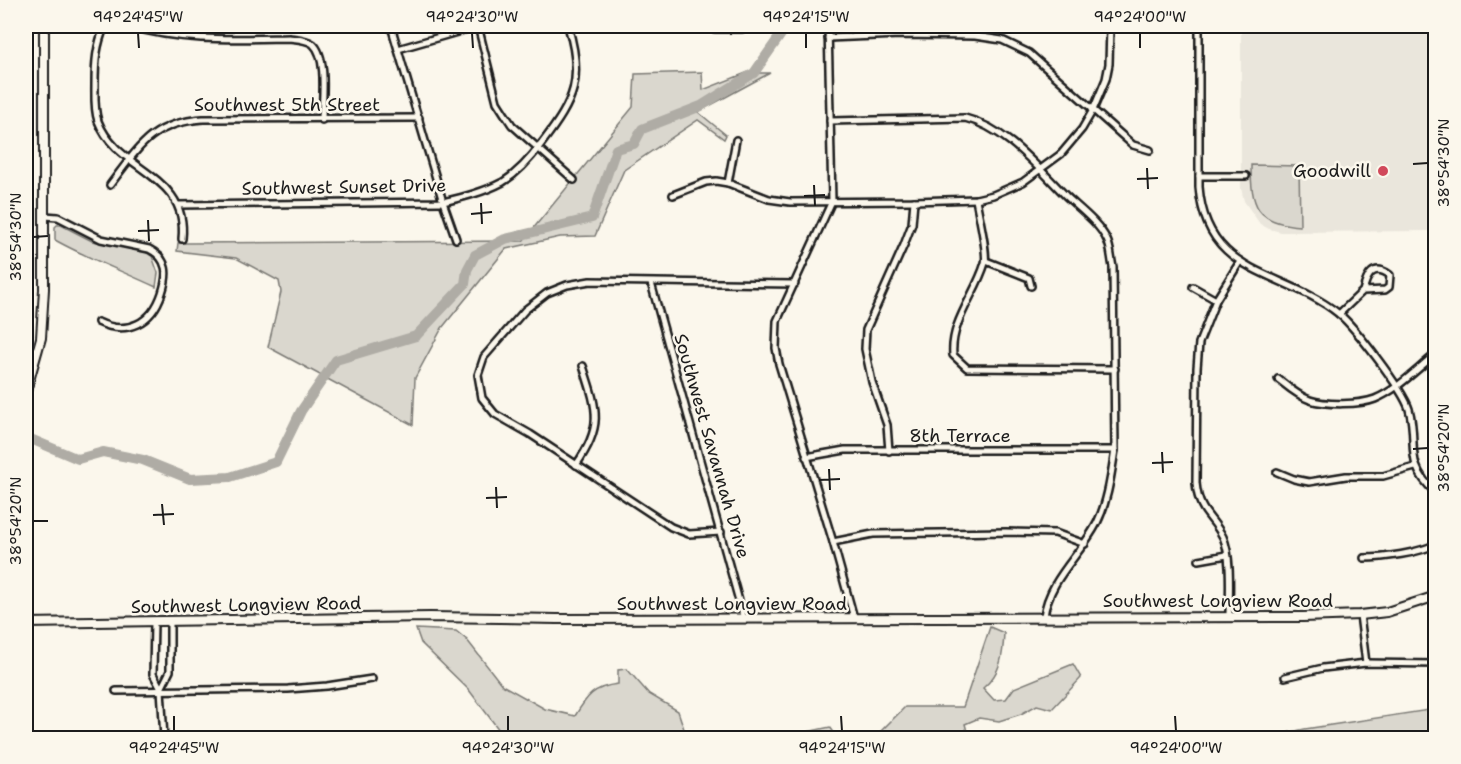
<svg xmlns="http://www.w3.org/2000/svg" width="1461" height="764" viewBox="0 0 1461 764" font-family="'Shantell Sans',sans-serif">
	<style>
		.built { fill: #eae6dc }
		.green { fill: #dad7ce; stroke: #7b7a75; stroke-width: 1.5 }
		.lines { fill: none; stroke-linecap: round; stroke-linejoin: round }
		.river { stroke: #afaca5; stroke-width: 10 }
		.street-casing { stroke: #1c1c1c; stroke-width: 10 }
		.secondary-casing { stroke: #1c1c1c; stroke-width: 12 }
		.street { stroke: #fbf7ec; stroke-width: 5 }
		.secondary { stroke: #fbf7ec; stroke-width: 8 }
		.ticks { fill: none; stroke: #1c1c1c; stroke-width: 2 }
		.poi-dot { fill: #d1495b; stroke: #fbf7ec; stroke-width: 2 }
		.labels { text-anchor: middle; stroke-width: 5; stroke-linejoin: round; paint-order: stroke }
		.street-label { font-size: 18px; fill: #1c1c1c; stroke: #fbf7ec }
		.poi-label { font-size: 18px; fill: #1c1c1c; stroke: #fbf7ec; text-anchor: end }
		.neatline { fill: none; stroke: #1c1c1c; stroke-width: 2 }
		.ticks-label { font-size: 15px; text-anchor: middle; fill: #1c1c1c }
	</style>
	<rect width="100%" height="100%" fill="#fbf7ec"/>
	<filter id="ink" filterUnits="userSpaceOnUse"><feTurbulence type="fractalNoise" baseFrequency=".0167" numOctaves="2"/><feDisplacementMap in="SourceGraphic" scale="12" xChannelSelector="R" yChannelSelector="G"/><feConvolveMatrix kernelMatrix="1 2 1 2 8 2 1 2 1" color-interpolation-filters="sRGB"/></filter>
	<g filter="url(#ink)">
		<!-- built -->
		<path class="built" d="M1241 26H1435V231L1281 232 1269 229 1260 224 1244 201 1241 188Z"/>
		<!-- green -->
		<g class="green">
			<path d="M702 72 703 90 746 73H770L698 112 726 135 724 139 698 120 624 170 595 236 560 237 506 249 442 328 415 378 413 425 268 347 281 292 279 281 236 258 177 251 178 243H187L523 241 633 107 635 74Z"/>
			<path d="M1251 165 1299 166 1300 226C1256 223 1251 206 1251 165Z"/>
			<path d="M57 225H61L92 241 144 251 152 256 158 273 156 287C122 271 87 258 55 240V227Z"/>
			<path d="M26 228 31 233 32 319 26 353Z"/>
			<path d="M990 627 1004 633C1003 656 1001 673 983 688L994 700 1006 699 1014 688 1073 664 1081 678 1052 709 1037 705 1021 714 999 721 979 718 965 724 969 738H874L905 707H963Z"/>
			<path d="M416 629 456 631 467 640 502 685 545 709 575 716C587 696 593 687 618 684V670L627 669 649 694 678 711 687 738H505L469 690 421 643Z"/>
			<path d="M1435 709V738H1262L1305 729Z"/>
			<path d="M830 727 838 738H800L807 732Z"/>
		</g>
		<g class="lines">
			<!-- river -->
			<path class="river" d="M26 437 78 459 103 452 143 460 190 479 230 477 276 462 301 411 336 360 416 336 465 284 467 270 475 255 505 239 592 218 616 149 634 144 642 129 701 106 754 73 787 26"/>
			<!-- street casing -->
			<g class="street-casing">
				<g id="street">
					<path d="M105 26C96 45 95 64 95 84 95 96 94 110 98 121 118 173 189 173 182 239"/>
					<path d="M129 26C182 42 235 39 289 38 297 39 306 39 313 44 328 57 322 101 322 120"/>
					<path d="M391 26 443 202 456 239"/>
					<path d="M478 26 497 102 504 113 512 125 574 180"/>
					<path d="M702 26 716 29H742V26"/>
					<path d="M828 26 832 201 777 321 776 348 779 364 833 542 854 618"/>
					<path d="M1199 26V187C1206 277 1283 269 1339 314 1355 327 1403 390 1409 409 1419 445 1402 462 1436 493"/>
					<path d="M828 38 900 35 975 36 1002 40 1029 53 1133 145 1150 150"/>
					<path d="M398 49 478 26"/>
					<path d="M830 121 965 118C1006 128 1037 167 1066 196 1080 209 1099 223 1107 240 1111 248 1111 259 1113 267L1115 450C1111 475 1108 501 1097 523 1080 556 1049 579 1044 616"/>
					<path d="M1199 176H1246"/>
					<path d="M728 183 736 140"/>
					<path d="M110 185C139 147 151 123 203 119L419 118"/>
					<path d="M673 195 706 182 716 181 728 183 769 199 790 202 914 201 976 199 993 195 1023 182 1061 154 1082 129 1093 110 1106 79 1109 64 1110 26"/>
					<path d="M976 199C978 212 988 253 985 263 976 294 950 322 953 355L967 368 1115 369"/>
					<path d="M178 205 443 202C464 197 484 192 503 182 519 172 531 158 542 143 575 100 584 79 568 26"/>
					<path d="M45 216 58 217 101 239 149 249C169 259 168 275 162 293 152 323 127 336 98 322"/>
					<path d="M986 261 1029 278 1031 286"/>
					<path d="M651 283 744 619"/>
					<path d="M1193 287 1216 300"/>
					<path d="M1339 314 1363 291 1385 290 1389 287 1390 275C1373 263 1367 275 1363 291"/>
					<path d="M1278 379C1288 387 1298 396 1310 400 1325 405 1360 405 1375 399 1397 390 1417 369 1436 354"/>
					<path d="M889 451 887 425 872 382 865 349 866 330 904 245 912 224 914 201"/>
					<path d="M806 457 845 450H1115"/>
					<path d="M576 465C604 426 597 409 583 366"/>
					<path d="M1277 472 1294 479 1309 482 1346 476H1383L1415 467"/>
					<path d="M721 532 689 534 671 527 530 434 495 414 482 398 478 375 484 357 525 310 547 293 567 285 590 281 795 284"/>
					<path d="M833 542 873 534 1006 532 1055 533 1085 544"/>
					<path d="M1364 558C1383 558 1420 553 1436 544"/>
					<path d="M1199 560 1227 555"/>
					<path d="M1360 615 1366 663"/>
					<path d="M1229 617C1229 595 1232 557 1223 537 1211 514 1199 514 1196 483L1197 368 1199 343 1216 300 1239 263"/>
					<path d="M154 622 153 674 161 689 164 738"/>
					<path d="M1285 677 1323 668 1366 663 1436 664"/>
					<path d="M161 689 170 671V622"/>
					<path d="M116 691 288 689 327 686 372 679"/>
				</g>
			</g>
			<!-- secondary casing -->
			<g class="secondary-casing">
				<g id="secondary">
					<path d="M26 391 41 338 44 289V26"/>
					<path d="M26 623 430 617 557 619 1303 617 1360 615 1387 612 1436 596"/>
				</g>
			</g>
			<!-- street -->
			<use href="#street" class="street"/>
			<!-- secondary -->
			<use href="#secondary" class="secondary"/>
		</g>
	</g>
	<!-- ticks -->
	<path class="ticks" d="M138 33 139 48M472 33 473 48M806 33V48M1140 33V48M1413 164 1428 163M1147 168 1148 189M1137 179 1158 178M814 185 815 206M804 196 825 195M481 203 482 224M471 214 492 212M148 220 149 241M138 231 159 230M33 237 48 236M1413 449 1428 448M1162 452 1163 473M1152 463 1173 462M829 469 830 490M819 480 840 479M496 487 497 508M486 498 507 497M162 504 164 525M153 515 174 514M33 521H48M174 716V731M508 716V731M841 716 842 731M1175 716 1176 731"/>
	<!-- markers -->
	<circle class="poi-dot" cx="1383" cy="171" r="6"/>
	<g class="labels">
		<!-- street labels -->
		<g class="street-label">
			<text x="287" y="111">Southwest 5th Street</text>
			<text transform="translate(344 187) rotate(-1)" y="6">Southwest Sunset Drive</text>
			<text x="960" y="442">8th Terrace</text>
			<text transform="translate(712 446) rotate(74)" y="6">Southwest Savannah Drive</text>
			<text x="1218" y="607">Southwest Longview Road</text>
			<text x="732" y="610">Southwest Longview Road</text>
			<text transform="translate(246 605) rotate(-1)" y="6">Southwest Longview Road</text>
		</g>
		<!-- poi labels -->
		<g class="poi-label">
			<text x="1371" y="177">Goodwill</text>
		</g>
	</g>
	<!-- margin -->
	<rect width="1461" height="764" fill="none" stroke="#fbf7ec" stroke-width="66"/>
	<rect x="33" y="33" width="1395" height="698" class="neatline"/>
	<g class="ticks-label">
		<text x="138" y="22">94°24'45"W</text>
		<text x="472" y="22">94°24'30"W</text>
		<text x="806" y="22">94°24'15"W</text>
		<text x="1140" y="22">94°24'00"W</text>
		<text transform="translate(1444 163) rotate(-90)" y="5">38°54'30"N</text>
		<text transform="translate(16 237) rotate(-90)" y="5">38°54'30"N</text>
		<text transform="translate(1444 448) rotate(-90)" y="5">38°54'20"N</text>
		<text transform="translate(16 521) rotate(-90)" y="5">38°54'20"N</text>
		<text x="174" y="753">94°24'45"W</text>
		<text x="508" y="753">94°24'30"W</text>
		<text x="842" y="753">94°24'15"W</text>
		<text x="1176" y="753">94°24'00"W</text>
	</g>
</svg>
